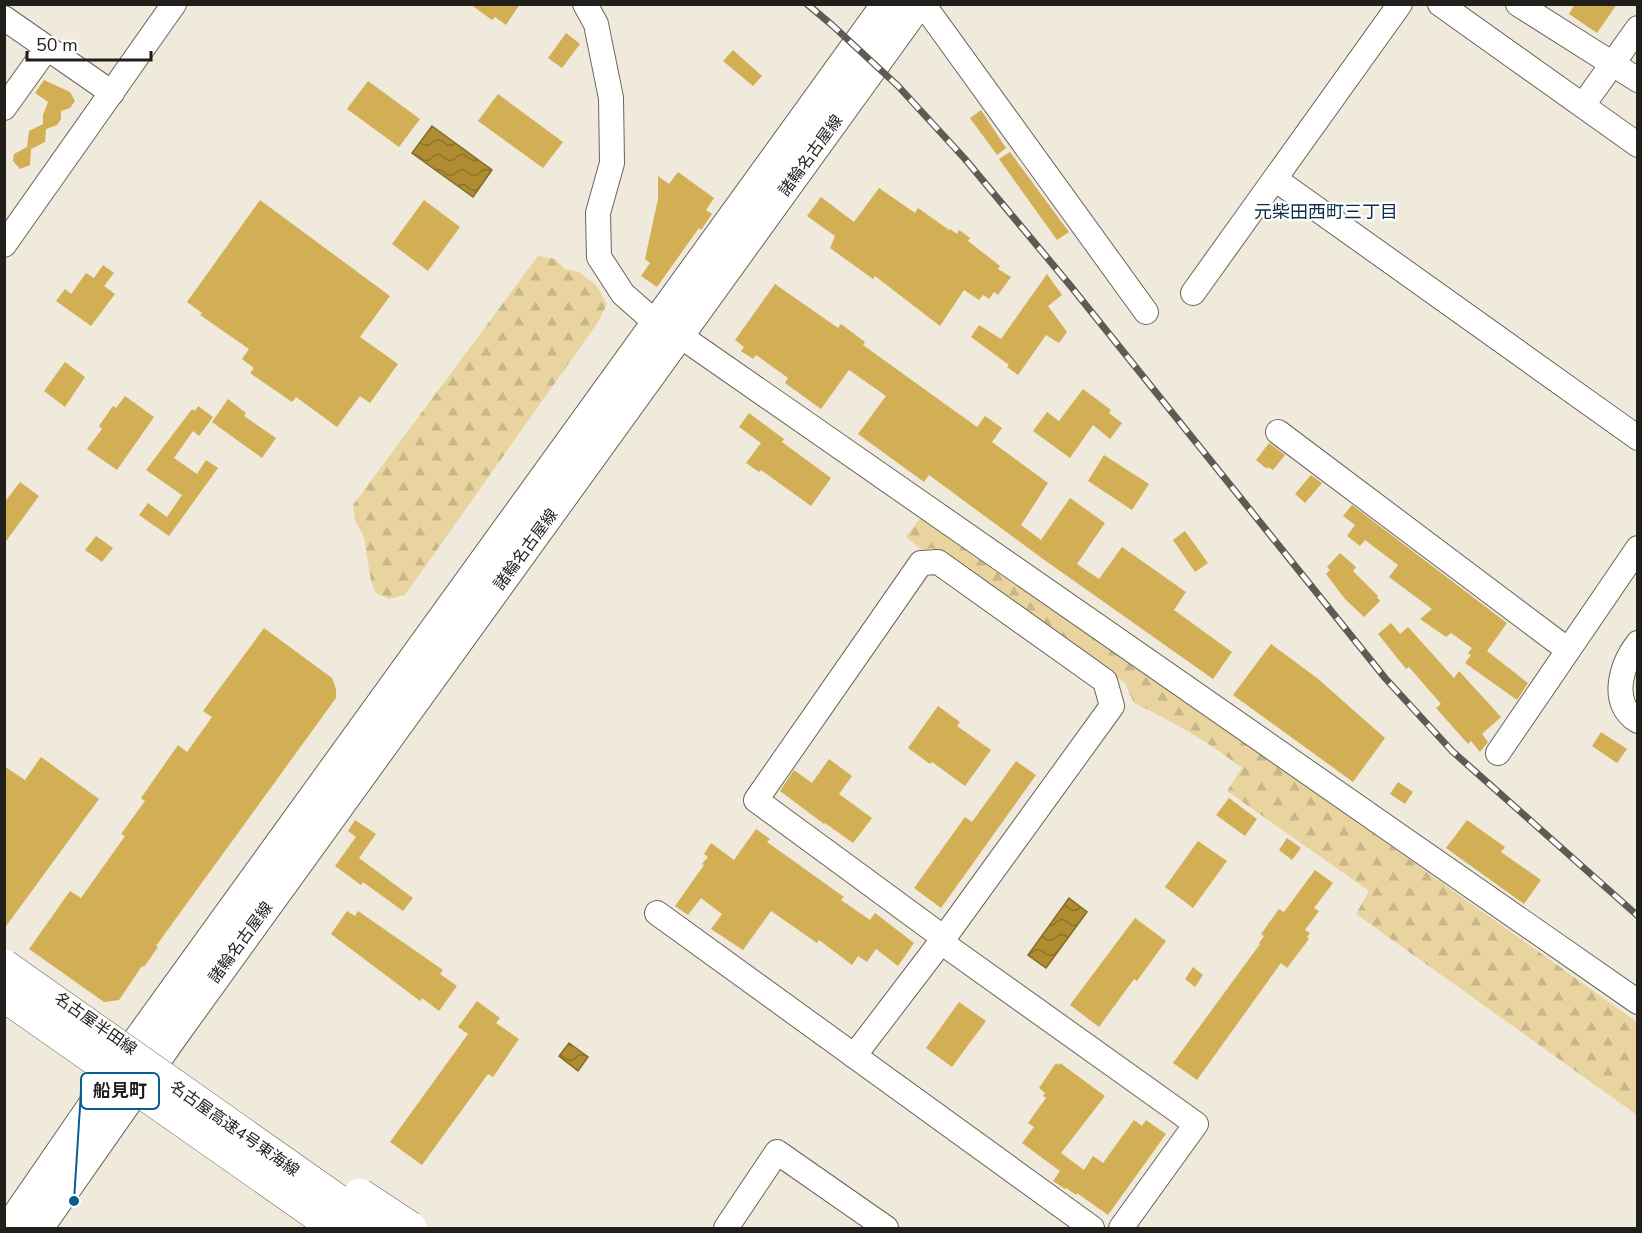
<svg xmlns="http://www.w3.org/2000/svg" width="1642" height="1233" viewBox="0 0 1642 1233" font-family="'Nunito Sans','Noto Sans JP',sans-serif">
	<style>
		.forest { fill: url(#forest-firs) }
		.water { fill: url(#water-waves); stroke: #846b29; stroke-width: 1.5 }
		.building { fill: #d2af55 }
		.lines { fill: none; stroke-linecap: round; stroke-linejoin: round }
		.minor-casing { stroke: #6a6559; stroke-width: 26 }
		.major-casing { stroke: #6a6559; stroke-width: 32 }
		.minor { stroke: #fff; stroke-width: 24 }
		.major { stroke: #fff; stroke-width: 30 }
		.rail-casing { stroke: #5e5b53; stroke-width: 7 }
		.rail { stroke: #fff; stroke-width: 4.5; stroke-dasharray: 14; stroke-linecap: butt }
		.highway-bridge-casing { stroke: #6a6559; stroke-width: 34; stroke-linecap: butt }
		.highway-bridge { stroke: #fff; stroke-width: 33 }
		.labels { text-anchor: middle; stroke-width: 4.5; stroke-linejoin: round; paint-order: stroke }
		.street-label { font-size: 16px; fill: #211f1a; stroke: #fff }
		.neighbourhood-label { font-size: 18px; fill: #0b2f48; stroke: #fff }
		.leader { fill: none; stroke: #075e8f; stroke-width: 2 }
		.callout-dot { fill: #075e8f; stroke: #fff; stroke-width: 2 }
		.callout { fill: #fff; stroke: #075e8f; stroke-width: 2 }
		.callout-label { font-size: 18px; text-anchor: middle; font-weight: bold; fill: #211f1a }
	</style>
	<defs>
		<pattern id="forest-firs" width="22" height="20" patternUnits="userSpaceOnUse" patternTransform="scale(1.5)"><rect width="22" height="20" fill="#e9d4a0"/><path d="M5 1l3.5 6h-7zM16 11l3.5 6h-7z" fill="#c8b689"/></pattern>
		<pattern id="water-waves" width="16" height="10" patternUnits="userSpaceOnUse" patternTransform="scale(1.5)"><rect width="16" height="10" fill="#af8c2f"/><path d="M0 5q4-4 8 0t8 0" fill="none" stroke="#8e7227"/></pattern>
	</defs>
	<rect width="100%" height="100%" fill="#f0eadc"/>
	<!-- forest -->
	<g class="forest">
		<path d="M538 256 555 259 565 269 579 272 596 285 607 304 598 322 405 595 389 599 376 593 371 581 364 537 355 520 353 505Z"/>
		<path d="M924 513 1637 1022V1115L1356 914 1369 891 1227 791 1242 768C1205 740 1176 723 1134 703L1125 683 942 553 932 548 922 550 906 537Z"/>
	</g>
	<!-- water -->
	<g class="water">
		<path d="M432 126 492 170 473 197 412 153Z"/>
		<path d="M1069 898 1087 912 1046 968 1028 955Z"/>
		<path d="M569 1043 588 1057 578 1071 559 1056Z"/>
	</g>
	<!-- building -->
	<g class="building">
		<path d="M470 4H520L506 25 495 17 492 20Z"/>
		<path d="M1575 4H1617L1597 33 1569 14Z"/>
		<path d="M566 33 580 44 562 68 548 58Z"/>
		<path d="M733 50 762 76 753 86 723 61Z"/>
		<path d="M44 80 70 92 75 101 70 108 61 111V119L57 125 46 129 45 142 31 149 30 165 20 169 13 161 14 154 27 147 29 131 43 124V115L48 102 35 93Z"/>
		<path d="M368 81 420 119 399 147 347 109Z"/>
		<path d="M498 94 563 142 543 168 478 121Z"/>
		<path d="M981 110 1006 148 997 155 970 118Z"/>
		<path d="M1010 152 1069 232 1057 240 999 159Z"/>
		<path d="M678 172 714 198 706 210 712 214 701 230 699 228 657 287 641 276 650 263 645 259 658 199V176L669 184Z"/>
		<path d="M879 188 915 213 918 208 949 230 950 229 957 234 959 230 970 238 968 241 1000 266 998 269 1011 277 998 295 994 292 989 299 983 295 979 300 964 290 940 326 875 276 873 279 830 248 835 236 807 216 821 197 854 222Z"/>
		<path d="M260 200 390 296 360 337 398 364 370 403 360 396 337 427 296 397 292 402 250 373 254 368 242 359 249 349 200 315 202 313 187 302Z"/>
		<path d="M424 200 460 227 428 271 392 244Z"/>
		<path d="M103 265 114 273 104 286 115 294 91 326 56 301 65 289 71 294 86 273 94 278Z"/>
		<path d="M1047 274 1062 295 1048 306 1067 332 1059 343 1046 335 1018 375 1007 367 1009 365 971 337 979 325 1001 339Z"/>
		<path d="M775 284 838 328 841 324 865 342 863 345 977 427 985 416 1002 428 992 442 1048 483 1021 525 1041 540 1070 498 1105 523 1077 564 1099 579 1122 547 1186 592 1174 610 1232 652 1213 679 1043 559 929 475 924 482 858 434 886 396 849 370 821 409 785 383 788 378 756 355 753 359 741 351 744 347 735 340Z"/>
		<path d="M65 362 85 377 65 407 44 391Z"/>
		<path d="M1083 389 1111 410 1109 413 1122 423 1110 439 1093 425 1070 458 1033 431 1047 412 1059 421Z"/>
		<path d="M125 396 154 417 117 470 87 449 102 429 99 426 113 406 116 408Z"/>
		<path d="M228 399 246 413 244 416 276 438 262 458 212 422Z"/>
		<path d="M198 406 213 417 199 436 193 431 174 458 197 474 206 460 218 468 169 536 139 515 148 503 167 517 182 495 146 470 192 409 195 411Z"/>
		<path d="M749 413 784 439 782 442 831 478 811 506 761 470 759 472 746 463 761 443 739 427Z"/>
		<path d="M1269 443 1285 455 1273 470 1268 467 1267 469 1256 460Z"/>
		<path d="M1104 455 1149 484 1132 510 1088 481Z"/>
		<path d="M1311 475 1322 483 1305 503 1295 494Z"/>
		<path d="M20 482 39 496 4 544V503Z"/>
		<path d="M1352 505 1507 623 1487 651 1528 683 1517 700 1465 663 1471 655 1468 653 1472 648 1451 633 1446 637 1420 619 1432 609 1389 577 1398 565 1365 540 1360 546 1347 536 1355 525 1343 516Z"/>
		<path d="M1185 531 1208 563 1195 572 1173 540Z"/>
		<path d="M96 536 113 548 102 562 85 550Z"/>
		<path d="M1340 553 1356 567 1353 571 1378 596 1377 597 1380 601 1364 617 1345 599 1326 574 1330 570 1327 567Z"/>
		<path d="M1391 623 1400 634 1408 627 1454 678 1459 671 1501 717 1482 734 1488 742 1480 752 1471 741 1468 744 1436 708 1441 704 1409 667 1406 669 1378 634Z"/>
		<path d="M264 628 332 678 336 689V698L156 946 158 947 144 967 142 966 119 1000 104 1002 29 949 70 891 81 898 125 836 121 834 145 801 141 798 178 745 187 752 212 717 203 711Z"/>
		<path d="M1271 644 1317 678 1385 738 1353 782 1233 695Z"/>
		<path d="M938 706 960 722 957 726 991 750 965 786 932 762 930 764 908 748Z"/>
		<path d="M1601 732 1627 749 1617 763 1592 746Z"/>
		<path d="M41 757 99 799 4 929V766L25 780Z"/>
		<path d="M829 759 852 776 839 794 872 818 853 843 825 823 824 824 780 791 794 770 812 783Z"/>
		<path d="M1016 761 1036 775 941 908 914 888 965 817 972 822Z"/>
		<path d="M1398 782 1413 792 1405 804 1390 794Z"/>
		<path d="M1229 798 1257 819 1245 836 1216 815Z"/>
		<path d="M355 820 376 834 359 858 413 898 403 911 363 882 361 885 335 866 356 837 348 831Z"/>
		<path d="M1467 820 1505 847 1501 852 1541 880 1524 904 1446 848Z"/>
		<path d="M756 829 770 839 767 842 844 897 841 900 870 920 875 913 914 943 898 966 876 949 867 962 858 956 852 965 819 940 817 943 771 911 743 950 711 929 722 914 701 898 688 915 675 906 704 865 702 864 708 857 704 854 711 843 734 860Z"/>
		<path d="M1287 838 1301 848 1292 860 1279 850Z"/>
		<path d="M1198 841 1227 861 1193 908 1165 887Z"/>
		<path d="M1315 870 1333 883 1314 908 1319 911 1305 930 1310 933 1307 937 1309 939 1287 968 1281 963 1197 1080 1173 1063 1260 944 1259 943 1264 936 1261 934 1279 909 1284 912Z"/>
		<path d="M347 911 355 916 358 911 443 970 440 974 457 986 439 1011 422 998 420 1001 331 934Z"/>
		<path d="M1135 918 1166 941 1137 981 1134 979 1099 1027 1070 1005Z"/>
		<path d="M1193 967 1203 975 1195 987 1185 979Z"/>
		<path d="M477 1001 500 1018 496 1023 519 1039 493 1077 488 1074 422 1165 390 1142 468 1034 458 1027Z"/>
		<path d="M959 1002 986 1021 952 1067 926 1048Z"/>
		<path d="M1056 1063 1058 1065 1060 1063 1105 1096 1061 1153 1084 1170 1093 1156 1103 1163 1134 1120 1142 1126 1146 1120 1166 1134 1108 1215 1077 1193 1076 1195 1066 1188 1065 1189 1053 1181 1060 1171 1022 1143 1034 1127 1028 1123 1046 1098 1043 1096 1045 1093 1039 1088Z"/>
	</g>
	<g class="lines">
		<!-- minor casing -->
		<g class="minor-casing">
			<g id="minor">
				<path d="M585 4 596 24 611 98 612 163 598 213 599 257 623 294 657 324 679 335 1638 1002"/>
				<path d="M923 4 1146 312"/>
				<path d="M1440 4 1638 145"/>
				<path d="M1518 4 1638 80"/>
				<path d="M4 18 112 93"/>
				<path d="M1583 105 1638 28"/>
				<path d="M4 108 47 48"/>
				<path d="M1275 179 1638 438"/>
				<path d="M4 245 174 4"/>
				<path d="M1193 293 1400 4"/>
				<path d="M1278 432 1568 650"/>
				<path d="M1638 643C1621 665 1609 704 1638 721"/>
				<path d="M1498 753 1638 548"/>
				<path d="M657 913 1092 1228"/>
				<path d="M941 942 1196 1124 1121 1228"/>
				<path d="M854 1056 941 942 1112 706 1105 681 938 562 921 563 756 800 944 938"/>
				<path d="M726 1228 777 1152 886 1228"/>
			</g>
		</g>
		<!-- major casing -->
		<g class="major-casing">
			<g id="major">
				<path d="M9 1228 132 1049 887 4"/>
				<path d="M38 1228 174 1034 918 4"/>
			</g>
		</g>
		<!-- minor -->
		<use href="#minor" class="minor"/>
		<!-- major -->
		<use href="#major" class="major"/>
		<!-- rail casing -->
		<g class="rail-casing">
			<path id="rail" d="M807 4 832 25 898 86 965 159 1069 284 1385 678 1452 751 1638 916"/>
		</g>
		<!-- rail -->
		<use href="#rail" class="rail"/>
		<!-- highway-bridge casing -->
		<g class="highway-bridge-casing">
			<g id="highway-bridge">
				<path d="M4 966 376 1228"/>
				<path d="M4 995 336 1228"/>
				<path d="M360 1195 410 1228"/>
			</g>
		</g>
		<!-- highway-bridge -->
		<use href="#highway-bridge" class="highway-bridge"/>
	</g>
	<g class="labels">
		<!-- street labels -->
		<g class="street-label">
			<text transform="translate(810 155) rotate(-54)" y="6">諸輪名古屋線</text>
			<text transform="translate(525 549) rotate(-54)" y="6">諸輪名古屋線</text>
			<text transform="translate(240 942) rotate(-54)" y="6">諸輪名古屋線</text>
			<text transform="translate(96 1023) rotate(35)" y="6">名古屋半田線</text>
			<text transform="translate(235 1128) rotate(35)" y="6">名古屋高速4号東海線</text>
		</g>
		<!-- neighbourhood labels -->
		<g class="neighbourhood-label">
			<text x="1326" y="218">元柴田西町三丁目</text>
		</g>
	</g>
	<!-- callouts -->
	<path class="leader" d="M74 1201L81 1091"/>
	<circle class="callout-dot" cx="74" cy="1201" r="6"/>
	<rect class="callout" x="81" y="1073" width="78" height="36" rx="6"/>
	<g class="callout-label">
		<text x="120" y="1097">船見町</text>
	</g>
	<!-- border -->
	<rect width="1642" height="1233" fill="none" stroke="#211f1a" stroke-width="12"/>
	<!-- scale -->
	<path d="M27 51v9h124v-9" fill="none" stroke="#211f1a" stroke-width="3"/>
	<text x="36" y="51" font-size="18" fill="#211f1a" stroke="#ffffff" stroke-width="4.5" paint-order="stroke">50 m</text>
</svg>
